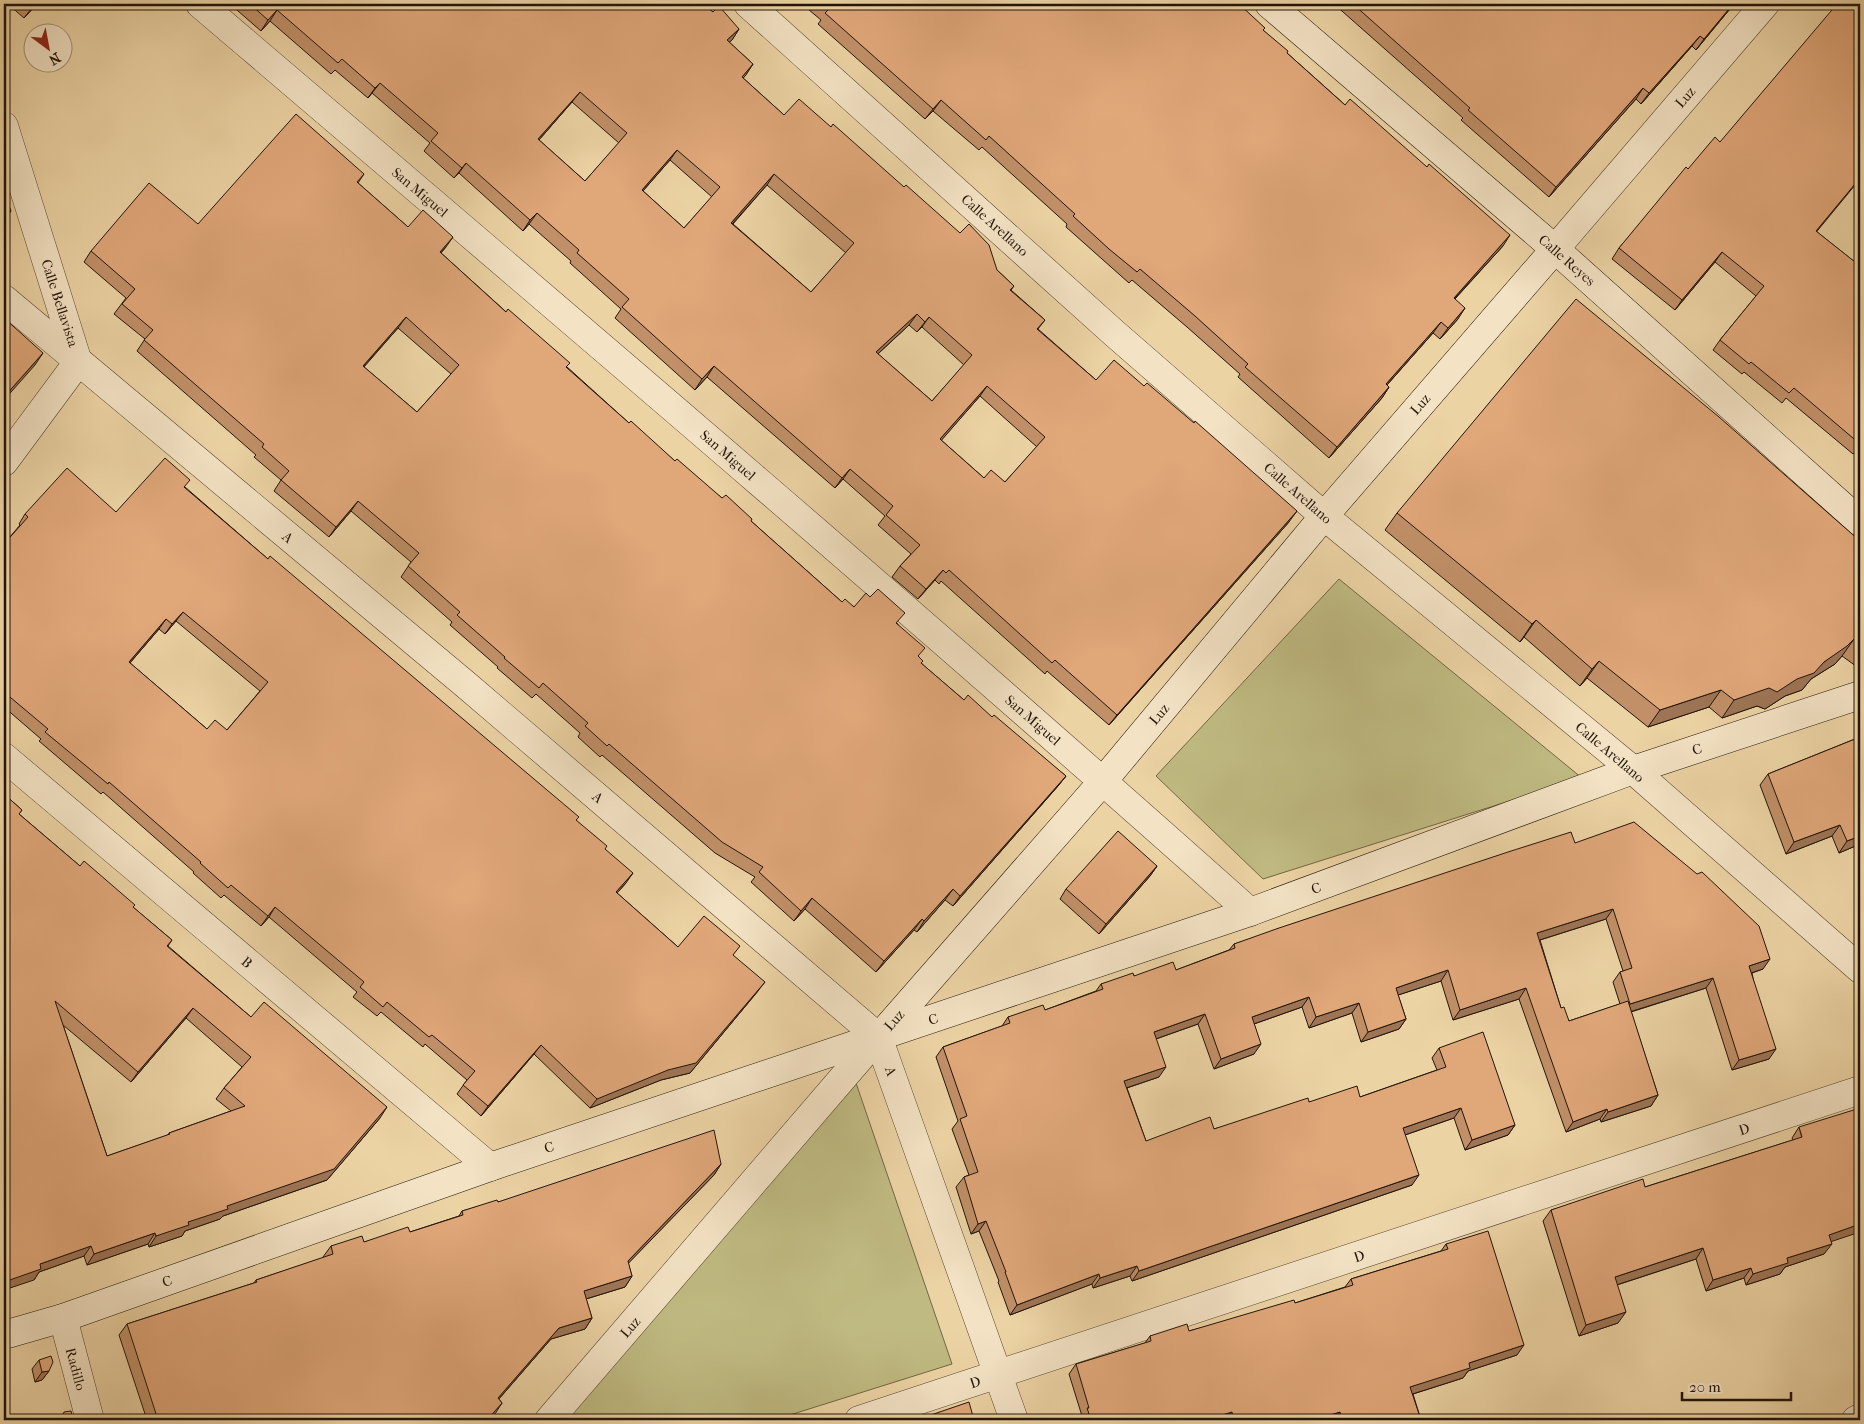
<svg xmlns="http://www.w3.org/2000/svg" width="1864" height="1424" viewBox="0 0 1864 1424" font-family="'IM FELL French Canon',serif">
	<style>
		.green { fill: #bfba81; stroke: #706745 }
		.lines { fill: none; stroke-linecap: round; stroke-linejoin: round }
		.street-casing { stroke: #544430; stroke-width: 29 }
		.secondary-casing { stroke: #211409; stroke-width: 29 }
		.street { stroke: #f3e2c4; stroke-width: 28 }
		.secondary { stroke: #f3e2c4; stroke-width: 28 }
		.wall { fill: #c19068; stroke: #211409; fill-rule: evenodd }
		.shaded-wall { fill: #9d7555; stroke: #211409 }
		.building { fill: #e0a779; stroke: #211409; fill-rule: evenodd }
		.labels { text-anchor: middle; stroke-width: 4; stroke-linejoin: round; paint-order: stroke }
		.street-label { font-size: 14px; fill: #211409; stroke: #f3e2c4 }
	</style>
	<rect width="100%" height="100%" fill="#ecd3a4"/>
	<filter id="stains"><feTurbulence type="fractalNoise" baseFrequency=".004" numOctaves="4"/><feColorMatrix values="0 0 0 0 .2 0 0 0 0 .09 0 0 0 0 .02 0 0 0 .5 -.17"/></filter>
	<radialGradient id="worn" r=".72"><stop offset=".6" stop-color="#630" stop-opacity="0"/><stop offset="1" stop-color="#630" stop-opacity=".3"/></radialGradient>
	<!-- green -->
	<g class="green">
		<path d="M1339 579 1582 778 1263 879 1156 776Z"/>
		<path d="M855 1080 952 1364 774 1420H557Z"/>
	</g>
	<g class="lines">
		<!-- street casing -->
		<g class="street-casing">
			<g id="street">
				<path d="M200 4C552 304 905 604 1250 912"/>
				<path d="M748 4 1114 333 1324 516 1633 770 1860 969"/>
				<path d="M4 126 78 362 4 462"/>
				<path d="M1555 249 1765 4"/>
				<path d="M4 299 465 684 878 1037 1014 1420"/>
				<path d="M4 757 490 1167"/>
				<path d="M63 1318 90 1420"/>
				<path d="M549 1420 878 1037"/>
				<path d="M859 1420 1860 1090"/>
				<path d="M1856 1420 1860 1418"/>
			</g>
		</g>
		<!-- secondary casing -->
		<g class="secondary-casing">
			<g id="secondary">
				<path d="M1269 4 1555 249 1860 522"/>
				<path d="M879 1037 1103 781 1324 516 1555 249"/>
				<path d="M4 1335 63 1318 490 1167 1250 912 1633 770 1860 695"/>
			</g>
		</g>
		<!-- street -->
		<use href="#street" class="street"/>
		<!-- secondary -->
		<use href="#secondary" class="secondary"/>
	</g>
	<!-- wall -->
	<g class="wall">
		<path d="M8 4H37L24 18Z"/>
		<path d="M230 4H703L713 12 739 29 732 40 729 42 753 64 743 78 784 115 997 270 1014 286 1011 290 1045 320 1038 329 1096 380 1289 522 1109 725 1047 671 1045 674 941 581 939 584 935 580 918 599 892 577 900 566 911 554 878 525 885 516 843 479 835 488 707 377 695 390 615 318 621 309 570 263 571 261 529 224 523 231 459 173 454 178 424 151 430 143 372 93 368 98 335 70 331 74 270 21 261 31ZM572 102 619 143 585 181 539 140ZM670 160 712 197 684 228 643 191ZM767 185 846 253 811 292 733 224ZM909 325 917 332 922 327 964 365 932 401 878 354ZM980 396 1037 447 1005 482 984 478 941 440Z"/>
		<path d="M802 4H1239L1263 30 1287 53 1503 246 1455 299 1458 319 1440 339 1433 333 1387 385 1389 387 1382 398 1329 458 1238 377 1240 374 1187 327 1132 280 1129 283 1066 227 1067 224 982 147 979 150 933 111 925 119 818 24 821 20Z"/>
		<path d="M1334 4H1609L1610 5 1734 4 1696 50 1692 46 1641 104 1636 99 1549 197 1461 120 1463 118Z"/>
		<path d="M1688 169 1817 232 1860 266V456L1855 452 1853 454 1786 398 1782 403 1744 372 1742 374 1713 350 1720 340 1756 296 1715 262 1675 310 1612 259 1619 248Z"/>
		<path d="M364 174 358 183 408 227 446 247 441 253 629 423 675 461 751 521 842 602 897 623 919 657 922 664 964 700 992 717 1066 776 1058 786 953 906 945 900 917 932 914 930 876 972 805 909 794 921 751 882 755 877 715 853 602 755 600 757 578 737 580 733 536 694 532 698 497 668 498 667 450 625 452 622 401 577 411 562 351 511 329 537 274 491 281 480 254 457 256 455 137 351 145 339 114 314 126 298 84 262 91 251 198 224ZM398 328 451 374 417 412 364 367Z"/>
		<path d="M185 487 268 559 577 821 605 849 626 883 617 893 678 947 733 956 758 991 690 1073 661 1080 590 1108 534 1054 481 1116 457 1094 467 1080 425 1044 423 1047 381 1012 377 1016 353 997 357 992 269 917 261 926 224 895 221 898 193 873 194 872 103 792 101 794 39 741 41 739 4 707V544L20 525 19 524 25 514 116 512ZM176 621 260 691 227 730 207 729 130 663 159 629 165 634Z"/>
		<path d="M1397 513 1860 541V669L1842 656 1835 664 1811 679 1802 690 1785 696 1765 709 1757 706 1722 718 1709 707 1648 727 1587 678 1580 686 1524 637 1520 642 1385 530Z"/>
		<path d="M1860 737V844L1839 853 1832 836 1786 854 1760 785 1768 774Z"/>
		<path d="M4 794 22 810 19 814 80 866 134 908 172 940 168 946 251 1017 380 1118 327 1180 223 1216 220 1219 185 1231 182 1236 149 1247 148 1244 87 1265 84 1256 39 1272 34 1280ZM186 1018 242 1067 224 1088 216 1099 231 1111 169 1133 168 1135 107 1156 63 1025 131 1082Z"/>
		<path d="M1575 843 1763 969 1752 973 1769 1059 1732 1070 1706 988 1631 1012 1658 1095 1651 1106 1601 1122 1600 1119 1566 1132 1519 999 1453 1020 1441 981 1398 995 1406 1019 1399 1029 1361 1042 1352 1013 1309 1028 1302 1007 1254 1024V1054L1214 1069 1198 1024 1156 1039 1159 1077 1127 1088 1146 1141 1214 1129 1309 1102 1360 1097 1437 1070 1432 1058 1439 1048 1515 1125 1508 1135 1465 1150 1454 1118 1405 1135 1412 1185 1132 1281 1130 1276 1093 1288 1092 1284 1010 1315 998 1282 999 1281 979 1231 971 1234 956 1187 964 1177 969 1175 952 1129 958 1121 936 1057 943 1047 1002 1026 1008 1017 1045 1010 1096 991 1101 984 1134 976 1176 970 1229 950 1234 944ZM1606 919 1623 971 1620 972 1613 982 1620 1004 1569 1021 1561 1008 1540 940Z"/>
		<path d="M1157 866 1150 876 1099 934 1060 899 1066 889Z"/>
		<path d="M1799 1127 1831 1242 1824 1254 1785 1267 1780 1274 1746 1285 1744 1278 1706 1291 1696 1259 1617 1285 1618 1323 1579 1336 1543 1221 1551 1210 1645 1187 1793 1140 1792 1138Z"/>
		<path d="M721 1164 714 1175 628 1263 632 1276 625 1287 586 1299 592 1318 585 1329 551 1339 499 1399 502 1403 489 1420H147L119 1335 127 1324 254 1283 256 1280 323 1258V1257L331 1246 364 1242 410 1232 459 1216 462 1211 498 1202Z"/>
		<path d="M1446 1244 1517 1355 1468 1371 1463 1378 1413 1394 1421 1420H1080V1419L1082 1416 1069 1374 1076 1364 1145 1343 1150 1336 1189 1331 1295 1303 1345 1287 1351 1279 1441 1251Z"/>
		<path d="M39 1360 49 1371 42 1380 35 1382 32 1369Z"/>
	</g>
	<!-- shaded-wall -->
	<g class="shaded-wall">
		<path d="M35 4H37L24 18 31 9Z"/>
		<path d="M1733 4H1734L1696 50 1704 39Z"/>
		<path d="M277 10 270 21 261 31 268 20Z"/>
		<path d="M739 29 732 40 719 51 727 40Z"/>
		<path d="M1700 36 1692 46 1641 104 1649 93Z"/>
		<path d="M753 64 746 75 734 88 742 77Z"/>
		<path d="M380 83 368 98 375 88Z"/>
		<path d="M1643 88 1636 99 1549 197 1556 187Z"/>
		<path d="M580 92 572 102 531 149 538 139Z"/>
		<path d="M941 100 933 111 925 119 933 109Z"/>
		<path d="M677 150 670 160 634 201 642 190Z"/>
		<path d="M466 163 459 173 454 178Z"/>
		<path d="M774 174 767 185 724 233 731 223Z"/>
		<path d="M1860 178V179L1809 241 1816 231Z"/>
		<path d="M11 211 4 222V215Z"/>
		<path d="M537 213 529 224 523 231 530 220Z"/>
		<path d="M1510 235 1503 246 1446 308 1454 298Z"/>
		<path d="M453 237 446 247 432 262 440 252Z"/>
		<path d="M1722 252 1715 262 1675 310 1682 300Z"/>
		<path d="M1465 308 1458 319 1440 339 1448 328Z"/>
		<path d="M917 314 909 325 868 363 876 352Z"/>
		<path d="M406 317 398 328 355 376 363 366Z"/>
		<path d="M929 317 922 327 917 332Z"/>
		<path d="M1441 322 1433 333 1378 395 1386 384Z"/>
		<path d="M43 353 35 365 4 400V397Z"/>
		<path d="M714 366 707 377 695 390 702 379Z"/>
		<path d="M987 386 980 396 933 450 940 439Z"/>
		<path d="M1389 387 1382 398 1329 458 1337 447Z"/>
		<path d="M850 469 843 479 835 488 842 478Z"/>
		<path d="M358 501 351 511 329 537 336 527Z"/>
		<path d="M1297 511 1289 522 1109 725 1117 715Z"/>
		<path d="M943 570 935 580 918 599 926 589Z"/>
		<path d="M183 612 176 621 165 634 172 624Z"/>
		<path d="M166 619 159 629 122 672 129 662Z"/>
		<path d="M1536 620 1524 637 1520 642 1532 624Z"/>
		<path d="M1854 639 1842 656 1835 664 1811 679 1802 690 1785 696 1765 709 1757 706 1722 718 1734 700 1824 662Z"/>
		<path d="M1599 661 1587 678 1580 686 1592 669Z"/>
		<path d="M1721 690 1709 707 1648 727 1660 710Z"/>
		<path d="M1066 776 1058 786 953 906 960 896Z"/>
		<path d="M1840 825 1832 836 1786 854 1794 842Z"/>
		<path d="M1860 836V844L1839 853 1847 841Z"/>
		<path d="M1157 866 1150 876 1099 934 1106 924Z"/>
		<path d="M633 873 626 883 609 902 616 892Z"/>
		<path d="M953 889 945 900 917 932 924 921Z"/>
		<path d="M812 898 805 909 794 921 801 911Z"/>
		<path d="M275 907 269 917 261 926 268 916Z"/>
		<path d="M1613 909 1606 919 1530 943 1537 933Z"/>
		<path d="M922 919 914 930 876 972 884 961Z"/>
		<path d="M1770 959 1763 969 1742 976 1749 966Z"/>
		<path d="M1448 970 1441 981 1389 998 1396 988Z"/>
		<path d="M1713 978 1706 988 1623 1014 1630 1004Z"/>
		<path d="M765 982 758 991 690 1073 661 1080 590 1108 597 1099Z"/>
		<path d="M1526 988 1519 999 1453 1020 1460 1010Z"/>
		<path d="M1309 997 1302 1007 1245 1027 1252 1017Z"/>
		<path d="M1359 1003 1352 1013 1309 1028 1316 1017Z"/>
		<path d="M193 1008 186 1018 131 1082 138 1072Z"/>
		<path d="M1205 1014 1198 1024 1147 1042 1154 1032Z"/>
		<path d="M1406 1019 1399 1029 1361 1042 1368 1032Z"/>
		<path d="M1261 1044 1254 1054 1214 1069 1221 1059Z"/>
		<path d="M541 1045 534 1054 481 1116 488 1106Z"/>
		<path d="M1776 1049 1769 1059 1732 1070 1739 1060Z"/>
		<path d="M1166 1067 1159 1077 1117 1091 1124 1081Z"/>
		<path d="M1658 1095 1651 1106 1601 1122 1608 1112Z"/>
		<path d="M387 1107 380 1118 327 1180 223 1216 220 1219 185 1231 182 1236 149 1247 156 1236 188 1222 227 1206Z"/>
		<path d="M1461 1108 1454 1118 1396 1138 1403 1128Z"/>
		<path d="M1607 1109 1600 1119 1566 1132 1573 1122Z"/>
		<path d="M1515 1125 1508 1135 1465 1150 1472 1140Z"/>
		<path d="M721 1164 714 1175 620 1272 628 1261Z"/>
		<path d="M1419 1175 1412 1185 1132 1281 1139 1271Z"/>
		<path d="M986 1221 979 1231 971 1234 978 1224Z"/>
		<path d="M1860 1224V1232L1821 1245 1829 1235Z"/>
		<path d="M155 1233 148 1244 87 1265 94 1254Z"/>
		<path d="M1832 1244 1824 1254 1785 1267 1780 1274 1746 1285 1753 1274 1787 1258Z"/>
		<path d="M91 1246 84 1256 39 1272 34 1280 4 1290V1282L40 1264Z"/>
		<path d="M1703 1248 1696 1259 1607 1288 1615 1277Z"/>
		<path d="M1137 1266 1130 1276 1093 1288 1100 1278Z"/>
		<path d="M1751 1268 1744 1278 1706 1291 1713 1280Z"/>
		<path d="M1099 1274 1092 1284 1010 1315 1017 1305Z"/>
		<path d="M632 1276 625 1287 576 1302 584 1291Z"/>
		<path d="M1626 1312 1618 1323 1579 1336 1586 1325Z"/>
		<path d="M592 1318 585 1329 551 1339 490 1409 498 1398 559 1328Z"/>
		<path d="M1524 1345 1517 1355 1468 1371 1463 1378 1403 1397 1410 1387 1469 1363Z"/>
		<path d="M49 1371 42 1380 35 1382 42 1372Z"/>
		<path d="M502 1403 495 1414 489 1420H487Z"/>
		<path d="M1232 1412 1226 1420H1206Z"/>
		<path d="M1340 1412 1334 1420H1314Z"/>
	</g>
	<!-- building -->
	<g class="building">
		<path d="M25 4H35L31 9Z"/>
		<path d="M250 4H703L713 12 719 6 739 29 727 40 753 64 742 77 784 115 799 99 831 127 833 124 904 187 906 185 960 233 969 224 989 245 997 270 1014 286 1010 290 1045 320 1037 329 1096 380 1114 360 1144 386 1147 383 1194 423 1195 421 1297 511 1117 715 1055 660 1052 663 949 570 946 573 943 570 926 589 900 566 920 545 886 515 893 506 850 469 842 478 714 366 702 379 622 307 629 299 577 253 579 250 537 213 530 220 466 163 462 168 431 141 438 133 380 83 375 88 342 59 338 63 277 10 268 20ZM580 92 627 133 585 181 538 139ZM677 150 720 187 684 228 642 190ZM774 174 854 243 811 292 731 223ZM917 314 925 322 929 317 972 355 932 401 876 352ZM987 386 1045 437 1005 482 991 470 984 478 940 439Z"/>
		<path d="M822 4H1239L1265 28 1263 30 1288 51 1287 53 1345 105 1350 99 1427 167 1429 164 1510 235 1454 298 1465 308 1448 328 1441 322 1386 384 1389 387 1337 447 1245 367 1248 364 1195 316 1140 269 1137 272 1109 249 1073 216 1075 214 989 136 986 140 941 100 933 109 825 13 828 10Z"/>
		<path d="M1353 4H1609L1610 5V4H1733L1704 39 1700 36 1649 93 1643 88 1556 187 1468 110 1470 108Z"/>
		<path d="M1837 4H1860V178L1816 231 1860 266V444L1794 388 1789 393 1751 362 1749 364 1720 340 1764 286 1722 252 1682 300 1619 248 1686 167 1688 169 1715 137 1720 142Z"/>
		<path d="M296 114 364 174 357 182 408 227 423 210 453 237 440 252 506 312 508 309 570 363 566 367 629 423 631 421 675 461 677 459 722 498 726 495 752 519 751 521 842 602 845 599 854 607 866 593 870 597 878 589 905 613 896 623 925 648 918 656 923 661 921 663 964 700 968 695 992 717 994 715 1066 776 960 896 953 889 924 921 922 919 884 961 812 898 801 911 759 872 763 867 722 842 609 744 607 746 585 726 588 723 543 683 539 688 504 658 505 657 457 615 460 612 408 566 419 553 358 501 336 527 281 480 289 471 262 447 264 444 144 340 153 330 122 304 135 289 91 251 149 183 198 224ZM406 317 459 365 417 412 363 366Z"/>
		<path d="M4 192 11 211 4 215Z"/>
		<path d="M1576 299 1719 417 1860 541V643L1854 639 1847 646 1824 662 1814 673 1797 679 1777 692 1769 688 1734 700 1721 690 1660 710 1599 661 1592 669 1536 620 1532 624 1397 513Z"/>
		<path d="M4 318 43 353 4 397Z"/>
		<path d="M165 458 190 480 184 487 268 559 270 556 579 817 576 820 607 846 605 849 633 873 616 892 678 947 704 916 740 946 733 955 765 982 696 1063 668 1070 597 1099 541 1045 488 1106 463 1085 475 1071 432 1035 429 1037 387 1002 383 1007 360 987 364 982 275 907 268 916 231 885 228 888 200 863 201 862 109 782 108 784 45 732 48 729 4 692V544L28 517 25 514 67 468 116 512ZM183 612 268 682 227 730 215 720 207 729 129 662 166 619 172 624Z"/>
		<path d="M1860 737V836L1847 841 1840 825 1794 842 1768 774Z"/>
		<path d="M4 794 22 810 19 814 80 866 84 861 135 905 133 907 172 940 167 946 251 1017 264 1002 387 1107 334 1169 227 1206 228 1209 188 1222 189 1225 156 1236 155 1233 94 1254 91 1246 40 1264 41 1269 4 1282ZM55 1001 138 1072 193 1008 251 1057 224 1088 245 1106 169 1133 170 1134 107 1156Z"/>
		<path d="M1634 822 1697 874 1702 872 1759 926 1770 959 1749 966 1776 1049 1739 1060 1713 978 1630 1004 1620 972 1632 968 1613 909 1537 933 1561 1008 1564 1007 1569 1021 1628 1001 1658 1095 1608 1112 1607 1109 1573 1122 1526 988 1460 1010 1448 970 1396 988 1406 1019 1368 1032 1359 1003 1316 1017 1309 997 1252 1017 1261 1044 1221 1059 1205 1014 1154 1032 1166 1067 1124 1081 1146 1141 1210 1117 1214 1129 1308 1098 1309 1102 1357 1086 1360 1097 1446 1067 1439 1048 1483 1032 1515 1125 1472 1140 1461 1108 1403 1128 1419 1175 1139 1271 1137 1266 1100 1278 1099 1274 1017 1305 1005 1272H1006L986 1221 978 1224 964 1177 978 1172 960 1119 967 1116 943 1047 1010 1023 1008 1017 1043 1005 1045 1010 1103 989 1101 984 1133 973 1134 976 1173 962 1176 970 1235 948 1234 944 1279 928 1508 852 1571 832 1575 843Z"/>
		<path d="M1118 831 1157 866 1106 924 1066 889Z"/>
		<path d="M1860 1108V1224L1829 1235 1832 1244 1787 1258 1788 1263 1753 1274 1751 1268 1713 1280 1703 1248 1615 1277 1626 1312 1586 1325 1551 1210 1643 1179 1645 1187 1802 1137 1799 1127Z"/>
		<path d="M714 1130 721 1164 628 1261 632 1276 584 1291 592 1318 559 1328 498 1398 502 1403 487 1420H158L127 1324 257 1282 256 1280 333 1254 331 1246 362 1236 364 1242 408 1227 410 1232 463 1215 462 1211 497 1200 498 1202Z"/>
		<path d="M1488 1231 1524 1345 1469 1363 1470 1368 1410 1387 1421 1420H1342L1340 1412 1314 1420H1234L1232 1412 1206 1420H1091L1087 1408H1089L1076 1364 1151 1341 1150 1336 1187 1324 1189 1331 1294 1300 1295 1303 1353 1285 1351 1279 1448 1249 1446 1244Z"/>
		<path d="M51 1356 53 1362 49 1371 42 1372 39 1360Z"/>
		<path d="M969 1402 974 1420H916Z"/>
		<path d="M71 1411 73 1420H60L64 1412Z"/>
	</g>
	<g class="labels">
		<!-- street labels -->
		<g class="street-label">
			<text transform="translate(1685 97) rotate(-49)" y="5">Luz</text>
			<text transform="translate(420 192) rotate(40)" y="5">San Miguel</text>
			<text transform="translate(995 225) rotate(42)" y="5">Calle Arellano</text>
			<text transform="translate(1567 260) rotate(41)" y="5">Calle Reyes</text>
			<text transform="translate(60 303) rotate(72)" y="5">Calle Bellavista</text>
			<text transform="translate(1420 404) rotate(-49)" y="5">Luz</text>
			<text transform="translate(728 455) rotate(41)" y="5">San Miguel</text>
			<text transform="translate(1298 493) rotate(41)" y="5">Calle Arellano</text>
			<text transform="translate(288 537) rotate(40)" y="5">A</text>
			<text transform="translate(1159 714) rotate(-50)" y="5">Luz</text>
			<text transform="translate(1033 720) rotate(41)" y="5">San Miguel</text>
			<text transform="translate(1697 749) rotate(-18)" y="5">C</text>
			<text transform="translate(1610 752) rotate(40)" y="5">Calle Arellano</text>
			<text transform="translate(598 797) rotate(40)" y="5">A</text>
			<text transform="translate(1316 888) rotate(-20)" y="5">C</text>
			<text transform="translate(247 962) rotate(40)" y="5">B</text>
			<text transform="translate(933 1019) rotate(-19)" y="5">C</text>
			<text transform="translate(894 1020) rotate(-49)" y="5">Luz</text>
			<text transform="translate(891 1071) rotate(70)" y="5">A</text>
			<text transform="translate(1744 1129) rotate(-18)" y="5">D</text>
			<text transform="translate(549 1147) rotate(-18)" y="5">C</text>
			<text transform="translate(1359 1256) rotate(-18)" y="5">D</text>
			<text transform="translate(167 1281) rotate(-20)" y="5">C</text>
			<text transform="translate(630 1327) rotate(-49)" y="5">Luz</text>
			<text transform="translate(76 1369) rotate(75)" y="5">Radillo</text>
			<text transform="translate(975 1382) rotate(-18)" y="5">D</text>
		</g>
	</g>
	<!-- margin -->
	<rect width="1864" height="1424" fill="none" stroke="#ecd3a4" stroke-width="20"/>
	<rect x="5" y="5" width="1854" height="1414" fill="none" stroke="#211409" stroke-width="2.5"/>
	<rect x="10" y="10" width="1844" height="1404" fill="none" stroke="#211409"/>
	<!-- north arrow -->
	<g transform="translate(48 48) rotate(148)"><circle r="24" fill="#f3e2c4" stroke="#9f9079"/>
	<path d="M0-4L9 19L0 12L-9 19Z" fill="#8f2418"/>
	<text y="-8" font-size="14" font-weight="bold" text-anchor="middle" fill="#211409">N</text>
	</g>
	<!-- scale -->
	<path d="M1682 1392v8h109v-8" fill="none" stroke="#211409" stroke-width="2.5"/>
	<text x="1689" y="1392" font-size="15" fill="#211409" stroke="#f3e2c4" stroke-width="4" paint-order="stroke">20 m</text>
	<rect width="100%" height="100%" filter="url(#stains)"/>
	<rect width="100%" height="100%" fill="url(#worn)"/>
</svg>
